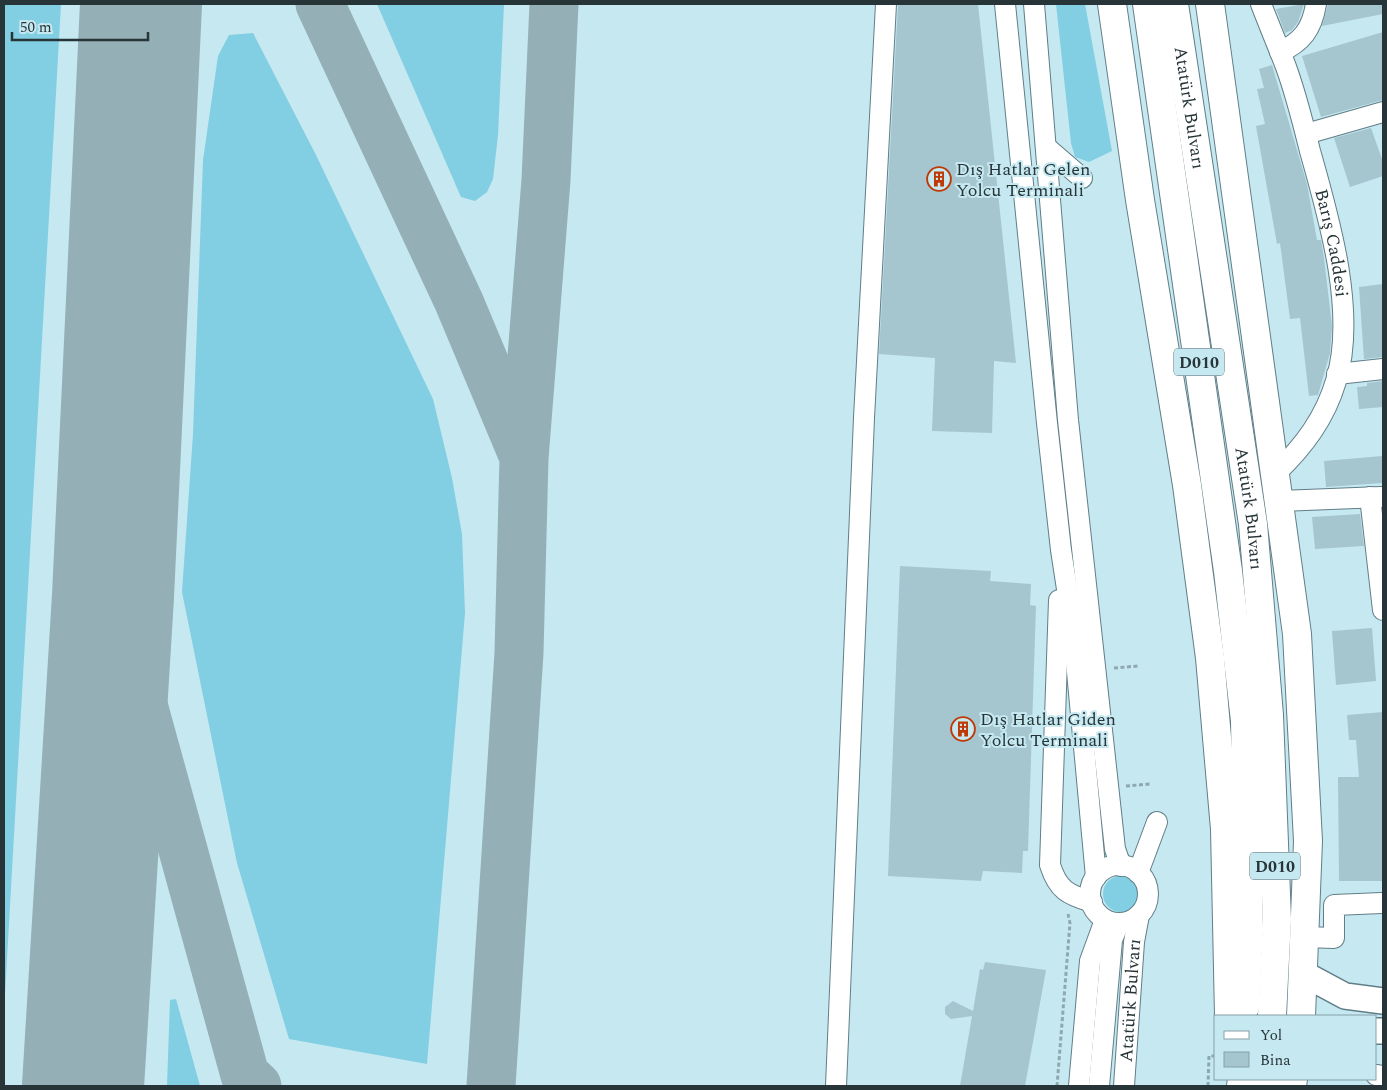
<svg xmlns="http://www.w3.org/2000/svg" width="1387" height="1090" viewBox="0 0 1387 1090" font-family="Spectral,serif">
	<style>
		.grass { fill: #82cee2 }
		.lines { fill: none; stroke-linecap: round; stroke-linejoin: round }
		.taxiway { stroke: #94afb6; stroke-width: 49 }
		.runway { stroke: #94afb6; stroke-width: 122 }
		.building { fill: #a5c6cf }
		.minor-casing { stroke: #607e87; stroke-width: 22 }
		.major-casing { stroke: #607e87; stroke-width: 28 }
		.highway-casing { stroke: #607e87; stroke-width: 30 }
		.path { stroke: #8da8ae; stroke-width: 3; stroke-dasharray: 4 2.5; stroke-linecap: butt }
		.minor { stroke: #fff; stroke-width: 20 }
		.major { stroke: #fff; stroke-width: 25 }
		.highway { stroke: #fff; stroke-width: 28 }
		.labels { text-anchor: middle; stroke-width: 4; stroke-linejoin: round; paint-order: stroke }
		.shield { fill: #c6e8f1; stroke: #576b70; stroke-width: 1 }
		.shield-label { font-size: 16px; font-weight: bold; fill: #273538 }
		.street-label { font-size: 18px; fill: #273538; stroke: #c6e8f1 }
		.poi-label { font-size: 18px; fill: #273538; stroke: #c6e8f1; text-anchor: start }
	</style>
	<rect width="100%" height="100%" fill="#c6e8f1"/>
	<!-- grass -->
	<g class="grass">
		<path d="M4 4H61L4 1012Z"/>
		<path d="M377 4H504L498 135 493 179 487 192 475 201 461 197Z"/>
		<path d="M1056 4H1085L1112 151 1089 162 1075 157 1071 143Z"/>
		<path d="M253 33 315 153 433 399 452 478 462 534 465 613 427 1064 289 1039 237 863 182 592 193 434 203 160 218 56 229 35Z"/>
		<circle cx="1121" cy="894" r="18"/>
		<path d="M176 999 200 1086H167L170 1000Z"/>
	</g>
	<g class="lines">
		<!-- taxiway -->
		<g class="taxiway">
			<path d="M320 4 459 302 521 450"/>
			<path d="M140 27 159 4"/>
			<path d="M113 596 245 1075 257 1086"/>
			<path d="M491 1086 519 653 524 458 546 180 554 4"/>
		</g>
		<!-- runway -->
		<path class="runway" d="M83 1086 113 596 141 4"/>
	</g>
	<!-- building -->
	<g class="building">
		<path d="M898 4H978L1016 363 994 361 992 433 932 431 935 358 879 354Z"/>
		<path d="M1304 4 1298 22 1292 30 1285 33 1276 9Z"/>
		<path d="M1328 4H1383V14L1322 26Z"/>
		<path d="M1383 32V100L1321 117 1302 56Z"/>
		<path d="M1272 65 1307 184 1317 240H1321L1324 258 1332 326 1330 353 1318 395 1309 396 1300 318 1290 319 1280 243 1277 244 1256 126 1265 124 1257 89 1264 88 1259 69Z"/>
		<path d="M1371 128 1383 162V176L1350 187 1334 138Z"/>
		<path d="M1383 284V357L1364 359 1359 287Z"/>
		<path d="M1383 381V407L1359 409 1357 387 1367 386V383Z"/>
		<path d="M1382 456 1383 483 1326 487 1324 461Z"/>
		<path d="M1360 514 1364 546 1315 549 1312 517Z"/>
		<path d="M900 566 991 571 990 581 1031 584 1030 605 1036 606 1028 851H1023L1022 873 983 871 981 881 888 876Z"/>
		<path d="M1372 628 1376 681 1336 685 1332 631Z"/>
		<path d="M1383 712V881H1339L1338 777H1359L1356 740H1349L1347 715Z"/>
		<path d="M985 962 1046 970 1025 1086H960L972 1016 951 1019 945 1014V1007L953 1001 973 1011 980 969 983 970Z"/>
	</g>
	<g class="lines">
		<!-- minor casing -->
		<g class="minor-casing">
			<g id="minor">
				<path d="M1005 4 1047 423 1061 550 1073 628 1096 877"/>
				<path d="M1034 4 1068 420 1115 849 1121 866"/>
				<path id="s1" d="M1261 4C1269 25 1278 46 1286 67 1296 94 1303 123 1310 151 1329 218 1357 313 1336 381 1325 418 1304 446 1277 472"/>
				<path d="M1280 52C1302 42 1312 29 1316 4"/>
				<path d="M1306 134 1383 112"/>
				<path d="M1046 147 1082 178"/>
				<path d="M1337 374 1383 369"/>
				<path d="M1370 497 1383 610"/>
				<path d="M1280 501 1381 497"/>
				<path d="M1059 600 1050 865C1058 890 1068 895 1092 902"/>
				<circle cx="1119" cy="894" r="29"/>
				<path d="M1138 873 1157 822"/>
				<path d="M1304 937 1334 938V905L1382 903"/>
				<path d="M1376 1075 1383 1076"/>
				<path d="M836 1086 864 418 886 4"/>
				<path d="M1079 1086 1090 961 1105 920"/>
				<path d="M1099 1086 1112 940 1119 923"/>
				<path id="s2" d="M1124 1086 1134 942 1139 915"/>
			</g>
		</g>
		<!-- major casing -->
		<g class="major-casing">
			<g id="major">
				<path d="M1304 974 1345 996 1383 1001"/>
				<path d="M1376 1031H1383"/>
			</g>
		</g>
		<!-- highway casing -->
		<g class="highway-casing">
			<g id="highway">
				<path d="M1112 4 1140 200 1187 485 1210 658 1225 829 1229 1016"/>
				<path d="M1147 4 1228 571 1245 721 1249 929 1245 1007"/>
				<path id="s3" d="M1174 4 1253 524 1269 715 1277 920 1272 1016"/>
				<path d="M1210 4 1297 634 1308 841 1301 1016"/>
				<path d="M1241 1086 1242 1079"/>
				<path d="M1269 1086V1079"/>
				<path d="M1292 1086 1293 1079"/>
			</g>
		</g>
		<!-- path -->
		<g class="path">
			<path d="M1114 668 1138 666"/>
			<path d="M1126 786 1150 784"/>
			<path d="M1057 1086 1070 923 1068 914"/>
			<path d="M1208 1086 1209 1056H1216"/>
		</g>
		<!-- minor -->
		<use href="#minor" class="minor"/>
		<!-- major -->
		<use href="#major" class="major"/>
		<!-- highway -->
		<use href="#highway" class="highway"/>
	</g>
	<!-- icons -->
	<defs>
		<g id="building-ring" transform="scale(1.25)"><circle r="9.5" fill="#c6e8f1" stroke="#c03803" stroke-width="1.5"/><path d="M-4-6H4V6H1V3H-1V6H-4ZM-2.5-4.3h1.7v1.8h-1.7ZM.8-4.3h1.7v1.8H.8ZM-2.5-1h1.7V.8h-1.7ZM.8-1h1.7V.8H.8Z" fill="#c03803"/></g>
	</defs>
	<g fill-rule="evenodd">
		<use href="#building-ring" x="939" y="179"/>
		<use href="#building-ring" x="963" y="729"/>
	</g>
	<g class="labels">
		<!-- shield labels -->
		<g class="shield">
			<rect x="1174" y="348.5" width="50" height="27" rx="4"/>
			<rect x="1250" y="852.5" width="50" height="27" rx="4"/>
		</g>
		<g class="shield-label">
			<text x="1199" y="368">D010</text>
			<text x="1275" y="872">D010</text>
		</g>
		<!-- street labels -->
		<g class="street-label">
			<text dy="6" stroke="none"><textPath href="#s3" startOffset="105">Atatürk Bulvarı</textPath></text>
			<text dy="6" stroke="none"><textPath href="#s1" startOffset="250">Barış Caddesi</textPath></text>
			<text dy="6" stroke="none"><textPath href="#s3" startOffset="510">Atatürk Bulvarı</textPath></text>
			<text dy="6" stroke="none"><textPath href="#s2" startOffset="86">Atatürk Bulvarı</textPath></text>
		</g>
		<!-- poi labels -->
		<g class="poi-label">
			<text x="956" y="175">Dış Hatlar Gelen<tspan x="956" dy="21">Yolcu Terminali</tspan></text>
			<text x="980" y="725">Dış Hatlar Giden<tspan x="980" dy="21">Yolcu Terminali</tspan></text>
		</g>
	</g>
	<!-- border -->
	<rect width="1387" height="1090" fill="none" stroke="#273538" stroke-width="10"/>
	<!-- legend -->
	<rect x="1214" y="1015" width="162" height="65" fill="#c6e8f1" stroke="#86a0a7"/>
	<rect x="1224" y="1031" width="25" height="8" fill="#ffffff" stroke="#86a0a7"/>
	<text x="1260" y="1040" font-size="15" fill="#273538">Yol</text>
	<rect x="1224" y="1052" width="25" height="15" fill="#a5c6cf" stroke="#86a0a7"/>
	<text x="1260" y="1065" font-size="15" fill="#273538">Bina</text>
	<!-- scale -->
	<path d="M12 32v8h136v-8" fill="none" stroke="#273538" stroke-width="2.5"/>
	<text x="20" y="32" font-size="15" fill="#273538" stroke="#c6e8f1" stroke-width="4" paint-order="stroke">50 m</text>
</svg>
